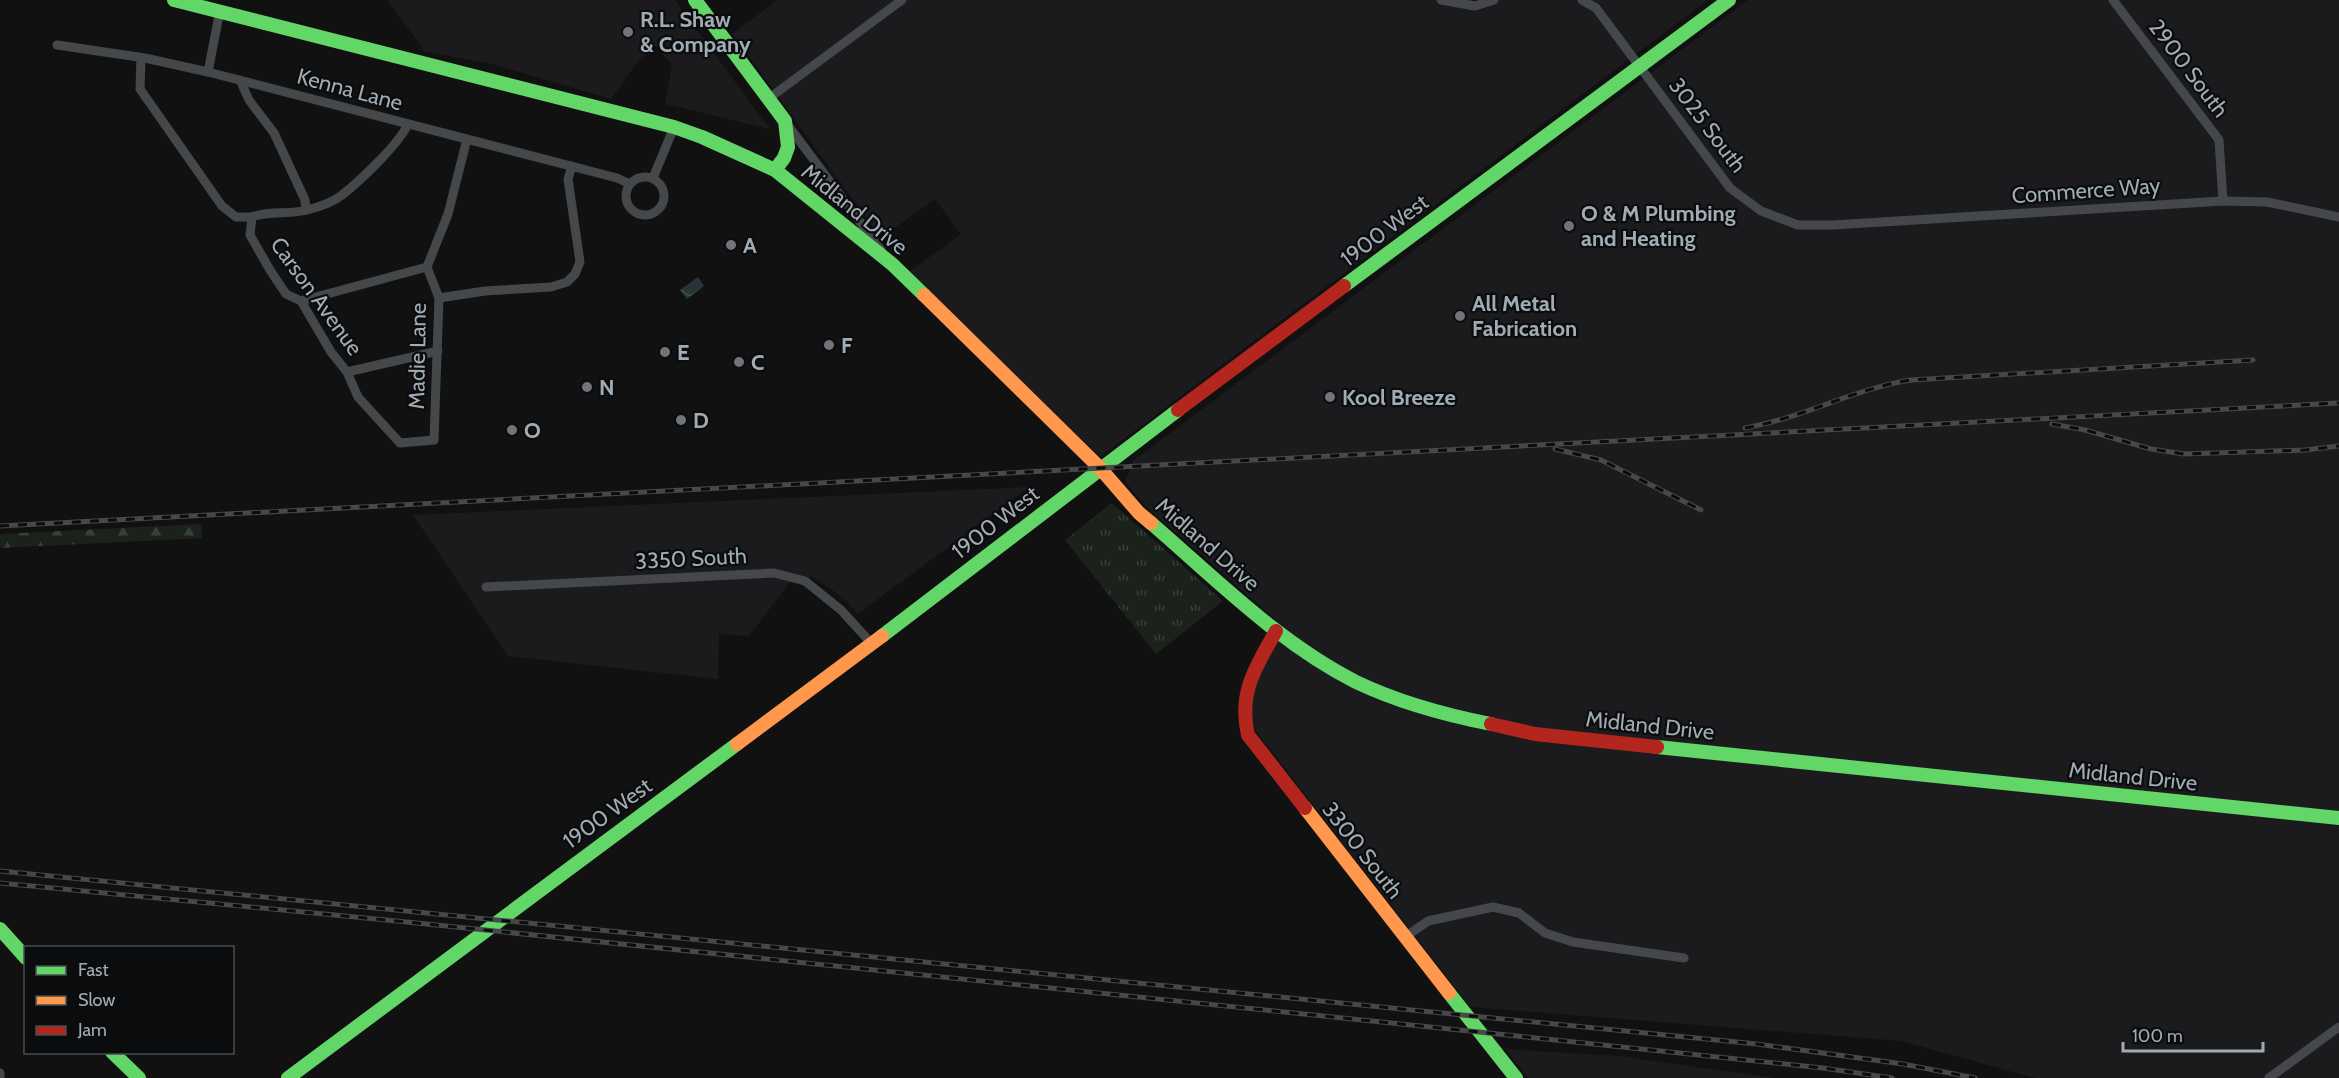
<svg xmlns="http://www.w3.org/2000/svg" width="2339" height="1078" viewBox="0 0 2339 1078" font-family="Cabin,sans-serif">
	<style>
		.built { fill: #1b1b1d }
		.grass { fill: url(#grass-tufts) }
		.forest { fill: url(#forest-firs) }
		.water { fill: url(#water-waves) }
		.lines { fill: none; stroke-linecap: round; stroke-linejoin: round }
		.street { stroke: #45484a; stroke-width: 9 }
		.fast { stroke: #63d668; stroke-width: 14 }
		.slow { stroke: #ff974d; stroke-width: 14 }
		.jam { stroke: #b3261e; stroke-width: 14 }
		.rail-casing { stroke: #46484a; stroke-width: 5 }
		.rail { stroke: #0b0c0d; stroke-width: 3; stroke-dasharray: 9; stroke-linecap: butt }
		.poi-dot { fill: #6f757a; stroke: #0b0c0d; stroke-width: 2 }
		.labels { text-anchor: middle; stroke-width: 4.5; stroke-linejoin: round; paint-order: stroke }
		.poi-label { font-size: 22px; font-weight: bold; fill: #a1abb3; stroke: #0b0c0d; text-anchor: start }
		.street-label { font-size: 22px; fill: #a1abb3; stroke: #0b0c0d }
	</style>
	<defs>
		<pattern id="grass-tufts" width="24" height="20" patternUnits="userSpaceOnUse" patternTransform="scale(1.5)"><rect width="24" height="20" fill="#1b211b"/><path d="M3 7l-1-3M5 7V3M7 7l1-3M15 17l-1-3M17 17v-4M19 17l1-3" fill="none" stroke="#393f3a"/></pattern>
		<pattern id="forest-firs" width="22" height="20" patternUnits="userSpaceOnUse" patternTransform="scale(1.5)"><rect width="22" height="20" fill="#1b211b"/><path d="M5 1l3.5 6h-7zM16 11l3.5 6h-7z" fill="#393f3a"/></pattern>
		<pattern id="water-waves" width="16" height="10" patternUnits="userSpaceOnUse" patternTransform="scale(1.5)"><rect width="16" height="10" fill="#283436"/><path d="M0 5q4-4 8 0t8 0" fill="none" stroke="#444f51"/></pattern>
	</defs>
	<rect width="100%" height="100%" fill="#111"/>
	<!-- built -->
	<g class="built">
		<path d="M387 0H675L770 129 665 104 672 66 656 46 635 65 611 99 488 63 425 52Z"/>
		<path d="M778 0H1708L1100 457 909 272 961 234 935 199 881 238 732 34Z"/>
		<path d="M1748 0H2339V1078H2035L1901 1041 1470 1007 1255 730 1250 703 1260 673 1283 626 1145 506 1125 482 1133 461Z"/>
		<path d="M1029 487 858 614 842 597 812 576 790 582 749 636 719 634 718 679 508 656 413 515Z"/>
		<path d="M1505 1049 1619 1056 1775 1078H1528Z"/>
	</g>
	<!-- grass -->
	<path class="grass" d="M1112 503 1223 601 1156 654 1065 540Z"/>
	<!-- forest -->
	<path class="forest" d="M201 524 202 538 0 548V534Z"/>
	<!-- water -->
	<path class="water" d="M698 277 704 286 687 299 680 290Z"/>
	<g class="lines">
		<!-- street -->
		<g class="street">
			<path d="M1441 0 1475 6 1494 0"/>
			<path d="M1582 0 1596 8 1730 188 1761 211 1798 225H1833L2223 201 2267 202 2339 217"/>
			<path d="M2113 0 2219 140 2223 201"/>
			<path d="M57 45 145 58 208 72 617 178 630 184"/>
			<path d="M141 58 140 89 222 206 236 217H252L250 235 270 270 286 294 301 301 331 352 347 372 358 397 400 443 434 440 439 298 427 267 448 214 467 139"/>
			<path d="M208 72 220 10"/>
			<path d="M240 80 249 100 274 133 305 200 306 210"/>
			<path d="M768 99 902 0"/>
			<path d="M787 124 881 250"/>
			<circle cx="645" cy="196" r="19"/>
			<path d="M653 178 674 127"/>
			<path d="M252 217C270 210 288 215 307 210 319 207 332 203 342 195 360 181 399 144 408 124"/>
			<path d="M439 298 485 291 551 287 567 282 575 274 580 262 568 179 572 166"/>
			<path d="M301 301 427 267"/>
			<path d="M347 372 438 351"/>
			<path d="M486 587 774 573 805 581 841 610 872 644"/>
			<path d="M1405 937 1428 921 1493 907 1519 913 1545 933 1573 942 1684 958"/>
			<path d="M0 1073V1078"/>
			<path d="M2269 1078 2339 1027"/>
		</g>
		<!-- fast -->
		<g class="fast">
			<path d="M174 0 674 127 702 137 775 170 892 264 924 295"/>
			<path d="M695 0 785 121 788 147 784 158 775 170"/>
			<path d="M1344 286 1729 0"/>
			<path d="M1151 523C1216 579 1279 643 1356 682 1398 702 1445 715 1491 724"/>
			<path d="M882 636 1178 410"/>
			<path d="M1657 747 2339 818"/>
			<path d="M0 929 26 958"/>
			<path d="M1449 993 1516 1078"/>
			<path d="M112 1052 139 1078"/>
			<path d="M288 1078 737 744"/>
		</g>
		<!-- slow -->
		<g class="slow">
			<path d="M924 295 1100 468 1139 513 1151 523"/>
			<path d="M737 744 882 636"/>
			<path d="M1305 808 1449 993"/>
		</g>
		<!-- jam -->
		<g class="jam">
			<path d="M1178 410 1344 286"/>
			<path d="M1276 631C1256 666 1238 693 1248 735L1305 808"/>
			<path d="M1491 724 1535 734 1657 747"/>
		</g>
		<!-- rail casing -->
		<g class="rail-casing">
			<g id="rail">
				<path d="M2052 424 2085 430 2151 449 2184 454 2305 450 2339 446"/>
				<path d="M1745 428C1803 418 1853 389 1911 380L2253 360"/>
				<path d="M1555 449 1601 460 1701 510"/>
				<path d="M0 526 2339 403"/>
				<path d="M0 871 1757 1044 1903 1064 1975 1078"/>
				<path d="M0 883 407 922 1479 1032 1823 1068 1892 1078"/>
			</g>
		</g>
		<!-- rail -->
		<use href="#rail" class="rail"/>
	</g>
	<!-- markers -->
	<g class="poi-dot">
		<circle cx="628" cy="32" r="6"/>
		<circle cx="1569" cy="226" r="6"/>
		<circle cx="731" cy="245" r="6"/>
		<circle cx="1460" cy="316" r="6"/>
		<circle cx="829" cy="345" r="6"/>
		<circle cx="665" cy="352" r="6"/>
		<circle cx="739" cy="362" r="6"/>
		<circle cx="587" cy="387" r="6"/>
		<circle cx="1330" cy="397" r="6"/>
		<circle cx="681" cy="420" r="6"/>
		<circle cx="512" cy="430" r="6"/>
	</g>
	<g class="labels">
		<!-- poi labels -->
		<g class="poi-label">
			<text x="640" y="27">R.L. Shaw<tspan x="640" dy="25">&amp; Company</tspan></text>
			<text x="1581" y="221">O &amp; M Plumbing<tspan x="1581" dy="25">and Heating</tspan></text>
			<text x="743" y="253">A</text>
			<text x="1472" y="311">All Metal<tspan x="1472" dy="25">Fabrication</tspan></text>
			<text x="841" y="353">F</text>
			<text x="677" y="360">E</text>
			<text x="751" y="370">C</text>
			<text x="599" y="395">N</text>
			<text x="1342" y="405">Kool Breeze</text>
			<text x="693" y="428">D</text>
			<text x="524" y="438">O</text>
		</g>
		<!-- street labels -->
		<g class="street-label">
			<text transform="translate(2189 68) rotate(53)" y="8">2900 South</text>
			<text transform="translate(350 89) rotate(15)" y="8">Kenna Lane</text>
			<text transform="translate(1708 125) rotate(53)" y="8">3025 South</text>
			<text transform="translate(2086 190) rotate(-4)" y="8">Commerce Way</text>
			<text transform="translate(855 209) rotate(39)" y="8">Midland Drive</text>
			<text transform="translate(1384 230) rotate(-37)" y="8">1900 West</text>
			<text transform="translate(317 296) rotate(54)" y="8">Carson Avenue</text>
			<text transform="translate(417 356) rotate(-89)" y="8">Madie Lane</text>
			<text transform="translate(995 522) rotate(-38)" y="8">1900 West</text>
			<text transform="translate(1208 544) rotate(41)" y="8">Midland Drive</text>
			<text transform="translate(691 558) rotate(-3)" y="8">3350 South</text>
			<text transform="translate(1650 725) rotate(6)" y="8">Midland Drive</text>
			<text transform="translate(2133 776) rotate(6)" y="8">Midland Drive</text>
			<text transform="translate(607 813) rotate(-36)" y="8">1900 West</text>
			<text transform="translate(1363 850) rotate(52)" y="8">3300 South</text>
		</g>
	</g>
	<!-- legend -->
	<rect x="24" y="946" width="210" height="108" fill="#0b0c0d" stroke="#474c4f" stroke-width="1.5"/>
	<rect x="36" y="966" width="30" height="9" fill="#63d668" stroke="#474c4f" stroke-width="1.5"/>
	<text x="78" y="976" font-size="18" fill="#a1abb3">Fast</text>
	<rect x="36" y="996" width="30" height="9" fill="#ff974d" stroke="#474c4f" stroke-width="1.5"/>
	<text x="78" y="1006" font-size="18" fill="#a1abb3">Slow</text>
	<rect x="36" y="1026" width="30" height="9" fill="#b3261e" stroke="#474c4f" stroke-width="1.5"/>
	<text x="78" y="1036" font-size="18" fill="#a1abb3">Jam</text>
	<!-- scale -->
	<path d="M2123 1042v9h140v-9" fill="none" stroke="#a1abb3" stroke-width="3"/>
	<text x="2132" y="1042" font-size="18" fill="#a1abb3" stroke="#0b0c0d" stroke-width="4.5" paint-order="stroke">100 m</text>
</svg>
